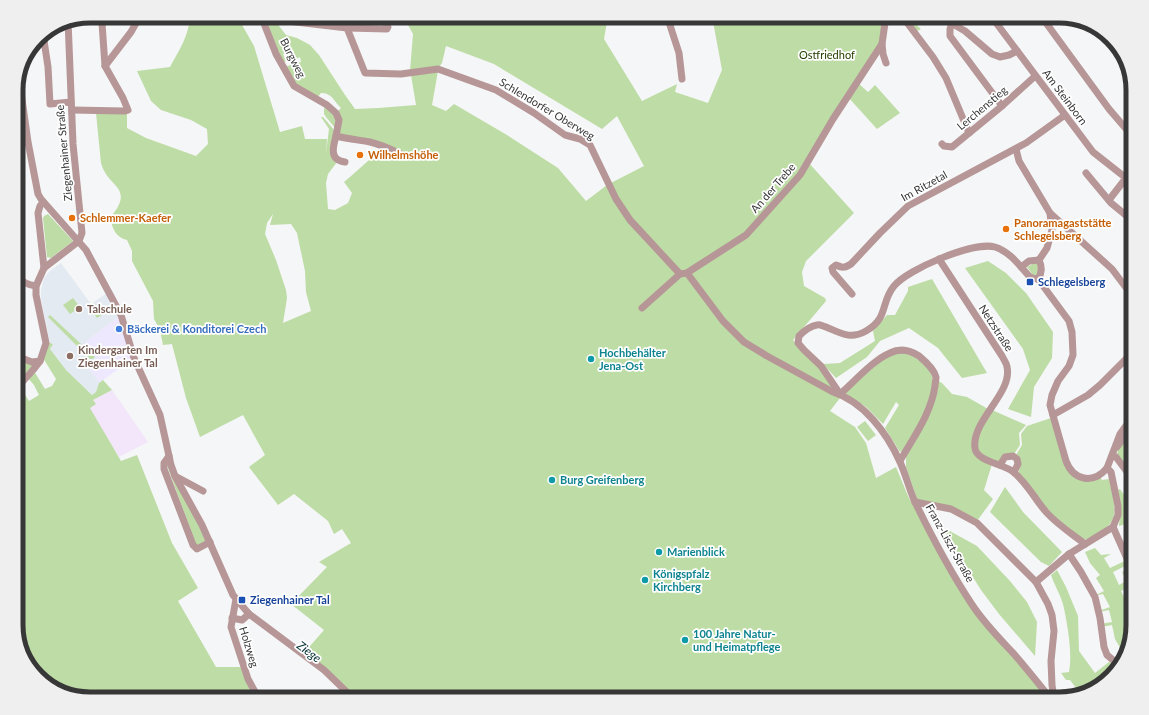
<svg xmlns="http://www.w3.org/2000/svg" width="1149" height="715" viewBox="0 0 1149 715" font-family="Lato,sans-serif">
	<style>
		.commercial { fill: #eee8fe }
		.industrial { fill: #f3e6fb }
		.built { fill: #e4eaf1 }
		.green { fill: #bedca5; fill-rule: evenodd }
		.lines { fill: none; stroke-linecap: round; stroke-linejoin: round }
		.minor { stroke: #b69697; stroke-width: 7 }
		.food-dot { fill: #e8710a; stroke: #fff; stroke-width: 1.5 }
		.transit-dot { fill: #1a4fb4; stroke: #fff; stroke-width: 1.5 }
		.education-dot { fill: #8d6e63; stroke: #fff; stroke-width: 1.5 }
		.shop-dot { fill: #3f7fe0; stroke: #fff; stroke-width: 1.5 }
		.culture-dot { fill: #0f9aa8; stroke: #fff; stroke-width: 1.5 }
		.labels { text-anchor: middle; stroke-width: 3.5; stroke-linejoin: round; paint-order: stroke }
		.park-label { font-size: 11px; fill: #243f00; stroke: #fff }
		.street-label { font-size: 11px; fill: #373738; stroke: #fff }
		.food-label { font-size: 11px; font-weight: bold; fill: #c56008; stroke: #fff; text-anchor: start }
		.transit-label { font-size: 11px; font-weight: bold; fill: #164399; stroke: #fff; text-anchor: start }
		.education-label { font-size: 11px; font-weight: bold; fill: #785e54; stroke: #fff; text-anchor: start }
		.shop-label { font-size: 11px; font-weight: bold; fill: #366cbe; stroke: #fff; text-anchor: start }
		.culture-label { font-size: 11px; font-weight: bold; fill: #0d838f; stroke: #fff; text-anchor: start }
		.water-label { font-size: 12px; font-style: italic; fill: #073437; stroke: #fff }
		.rim { fill: none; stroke: #373738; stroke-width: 5 }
	</style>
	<rect width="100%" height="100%" fill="#f5f6f7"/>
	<!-- commercial -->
	<path class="commercial" d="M118 317 132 359 99 383 90 370 93 363 85 342Z"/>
	<!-- industrial -->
	<path class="industrial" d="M112 390 148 442 119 457 89 408 96 404 93 400Z"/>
	<!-- built -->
	<path class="built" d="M61 263 91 304 107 293 118 317 85 342 97 359 93 363 90 370 99 383 96 392 92 395 66 370 50 349 53 344 50 343 41 299V291L44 278 51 270Z"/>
	<!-- green -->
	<g class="green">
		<path d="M190 16H237L254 46 280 132 302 126 305 139H327L326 153 329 129 321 117H323L335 131 337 162 328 174 326 183 328 209 335 210 348 203 352 193 344 182C355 173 364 164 375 155L383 157 387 146 339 135 337 112 341 108C334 101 331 92 321 93L317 98 298 87 284 67 301 62 300 57 296 59 293 50 283 54 286 61 282 63 267 22H276L286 35 297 38 310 45 319 55 345 95 355 109 378 108 416 105 411 75 438 71 432 105 446 111 454 104 507 135 558 168 586 201 607 185 644 166 617 116 602 129 494 64 446 46 442 63 439 67 410 71 413 34 403 16H608L604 39 642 101 677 84 675 92 708 103 722 70 712 16H886L882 44 858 83 868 92 875 85 900 113 877 129 848 97 808 162 854 213 806 261 802 272 804 286 825 298 826 301 793 340 801 350 821 368 840 398 830 411 855 427 866 443 876 478 896 467 908 496 945 565 1047 699H356L304 653 324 630 291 604 327 567 319 562 351 543 342 529 334 534 328 521 294 494 278 505 249 467 265 455 243 415 200 437 186 398 172 344 163 345 160 330 154 319 153 301 132 261V251L127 240C115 237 113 229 110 218 136 186 108 189 101 163L96 113H127V128L146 138 196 156 208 144 207 129 191 120 161 110 151 101 137 71 170 67C179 50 189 36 190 16ZM273 214 270 225 291 224 297 233 305 271 306 292 311 311 283 323 287 298 286 290 276 260 265 234 267 223Z"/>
		<path d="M902 16H922L918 21 916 20 914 23 921 29 915 32Z"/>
		<path d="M327 106 335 113 336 129 326 117 324 114V108Z"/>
		<path d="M48 214 73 241 51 258 47 257 43 218 44 216Z"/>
		<path d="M988 261 1006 273 1026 293 1053 332 1052 358 1034 387 1031 417 1008 409 1030 370 1023 349 965 268Z"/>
		<path d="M1036 262 1039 265 1037 274 1035 275H1033L1027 267Z"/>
		<path d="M932 279 987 373 962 378 938 348 909 328 880 341 867 357 836 378 823 364 840 363 875 341 873 331 887 315H895L908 291V287Z"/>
		<path d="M73 298 80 307 70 314 63 305Z"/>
		<path d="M94 303 103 314 97 318 89 307Z"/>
		<path d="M50 315 95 357 91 360 48 317Z"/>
		<path d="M47 342 53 344 50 349 66 370 92 395 96 392 99 383 103 380 112 390 93 400 96 404 90 408 121 461 137 455 172 543 198 588 178 601 216 667H242L258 699H90L49 687 26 662 16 630V391L20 387 29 401 39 395 34 385 28 378 34 371 45 389 52 386 56 379 43 358Z"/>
		<path d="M902 353C913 355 915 357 923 364 929 369 933 375 933 383 933 403 913 432 904 450L900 452 885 428 899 405 896 402 883 424 866 407 846 394V391L888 355Z"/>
		<path d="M16 359 35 363 16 386Z"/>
		<path d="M938 381 942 383 952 394 967 397 988 409 972 443 992 464 984 490 993 499 977 521 917 499 906 467V456Z"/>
		<path d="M992 410 1026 425 1019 433 1020 445 1014 454C1006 452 1004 456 999 462 994 460 988 458 984 456 967 445 985 422 992 410Z"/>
		<path d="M1051 418 1073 475 1100 477 1102 480 1109 479C1112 493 1120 513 1109 525 1104 531 1094 535 1087 539H1083L1049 513 1018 473 1021 464 1016 455 1022 445 1021 434 1027 426Z"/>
		<path d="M865 421 876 435 868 441 857 427Z"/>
		<path d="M1133 428V477L1117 455 1118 450Z"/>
		<path d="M167 461 206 540 197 547 166 463Z"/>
		<path d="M1005 487 1023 512 1062 552 1049 566 1041 562 990 512Z"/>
		<path d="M1120 489 1133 508V544L1131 543 1127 536 1131 534 1126 524 1119 526 1121 505 1118 490Z"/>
		<path d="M948 530 977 546 1010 581 1027 602 1037 622 1035 656 999 614 981 590 946 534Z"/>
		<path d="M1095 548 1101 555 1111 554 1104 558 1110 568 1127 560 1129 564 1113 572 1119 585 1126 581 1122 572 1128 569 1129 573 1126 575 1127 578 1131 576 1132 578 1133 577V596L1129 587 1121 591 1126 601 1133 598V606L1128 608 1129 610 1132 609C1136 619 1130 645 1122 651L1115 639 1112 625 1101 627V624L1112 622 1109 610 1099 612V611L1110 607 1103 594 1094 596 1104 591 1096 578 1100 575 1090 563 1085 552Z"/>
		<path d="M1057 570 1066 587 1078 616 1079 651 1095 673 1109 662 1117 665 1107 674V678L1096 689 1085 692 1080 690 1077 694 1064 698 1076 688 1070 680H1066L1061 673 1069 672C1073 655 1067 621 1063 604 1060 594 1054 584 1051 575Z"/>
	</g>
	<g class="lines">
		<!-- minor -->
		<g class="minor">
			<path d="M261 16 276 54 294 86 327 105 336 113 339 120 336 136C348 139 359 140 370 142 383 145 394 151 405 156"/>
			<path d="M667 16 679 53 682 79"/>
			<path d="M902 16 933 57 946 78 969 133"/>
			<path d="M939 16 965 31 992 54 1000 57 1009 55 1017 51"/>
			<path d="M991 16 1093 152 1126 178 1133 180"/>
			<path d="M1041 16 1109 109 1133 137"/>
			<path d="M262 18 347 28 387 29 388 27 387 24 377 16"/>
			<path d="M952 23 950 29V36L1002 106"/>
			<path d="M69 24 81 20 96 18 102 23 105 66 123 98 128 110 124 111 72 110"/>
			<path d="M347 28 365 73 401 74 438 69 496 90 534 113 565 135 580 139 590 145 616 199 630 220 680 274"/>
			<path d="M43 34 48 67 50 104 71 102"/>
			<path d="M882 44 883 54 886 63"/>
			<path d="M1121 51 1124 56"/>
			<path d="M105 66 131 32 140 16"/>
			<path d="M19 78 28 142 38 194 41 199 86 250 121 315 134 358 160 415 171 465 175 476 202 525 233 595 249 614 324 670 354 699"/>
			<path d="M336 136C333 147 329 160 345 162"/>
			<path d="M942 144 944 146 952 147 1002 106 1033 78"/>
			<path d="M1016 149 1019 161 1050 213 1052 230 1047 248 1039 260"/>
			<path d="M1086 173 1111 203 1133 221"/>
			<path d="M1109 200 1126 178"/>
			<path d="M1050 213 1112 269 1133 297"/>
			<path d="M939 259 1002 356C1004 360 1007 364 1007 367 1013 393 971 421 975 448 976 461 1003 464 1012 471 1027 482 1035 500 1047 513 1058 525 1072 534 1085 544"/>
			<path d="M1021 267 1029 261 1039 260"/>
			<path d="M44 268 79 241 82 233 73 144 68 20"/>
			<path d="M687 273 723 321 744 342 767 356 833 392C864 402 887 433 900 462 906 475 909 489 915 502 932 537 950 571 971 603 983 622 999 638 1014 654 1027 669 1039 684 1051 699"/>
			<path d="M16 276C22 282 27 285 36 286L44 268 38 213 40 206 43 202"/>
			<path d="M1038 279 1069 321 1072 332 1073 355 1069 366 1058 381 1052 395 1050 405 1066 461C1073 480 1093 485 1107 468"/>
			<path d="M1038 279C1042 273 1042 266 1039 260"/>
			<path d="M852 294 833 272 832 268 836 265C842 268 845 268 851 264L880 233 908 206 1026 143 1065 115"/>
			<path d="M642 308 680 274 687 273 693 269 746 235 800 175 833 119 882 44 886 16"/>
			<path d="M16 356 32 362 40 361 46 343 36 295V286"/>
			<path d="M16 389 33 370 40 361"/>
			<path d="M840 394 821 366 804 350 798 343 799 336C804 331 810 326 817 325 820 324 822 326 826 327 841 333 850 340 866 331 889 318 880 303 894 286 908 269 974 241 995 247 1009 251 1020 266 1029 276L1032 278 1038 279"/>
			<path d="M840 394C854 382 873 360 890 353 900 348 910 350 919 356 925 361 934 369 936 377 936 380 935 384 935 386 931 414 913 438 900 461"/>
			<path d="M1053 415 1088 395 1100 385 1133 352"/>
			<path d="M1117 447 1133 425"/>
			<path d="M169 456 164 463V469L193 545 197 549 210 542"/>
			<path d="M1112 456 1116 457 1133 480"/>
			<path d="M1000 465 1005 457 1013 456 1017 459 1018 464 1014 472"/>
			<path d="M175 476 203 491"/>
			<path d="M915 502 951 509 977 523 1036 582 1048 604 1052 615 1054 631 1051 661 1052 685 1054 699"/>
			<path d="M1113 527 1133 572"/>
			<path d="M1069 554 1081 572 1095 597 1100 618 1104 647 1107 655 1113 660"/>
			<path d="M1036 582 1069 554 1113 527 1118 515V506L1111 472 1107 468 1120 434 1133 416"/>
			<path d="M236 599 231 627 248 679 259 699"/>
			<path d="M232 618 242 620 249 614"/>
		</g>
	</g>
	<!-- markers -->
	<g class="food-dot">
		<circle cx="360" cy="155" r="4"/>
		<circle cx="72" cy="218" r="4"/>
		<circle cx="1006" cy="229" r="4"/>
	</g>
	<g class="transit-dot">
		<rect x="1026" y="278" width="8" height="8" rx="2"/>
		<rect x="238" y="596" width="8" height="8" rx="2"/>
	</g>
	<g class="education-dot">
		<circle cx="79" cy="309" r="4"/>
		<circle cx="70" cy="356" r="4"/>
	</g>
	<circle class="shop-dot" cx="119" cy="329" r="4"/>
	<g class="culture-dot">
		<circle cx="591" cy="359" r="4"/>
		<circle cx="552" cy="480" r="4"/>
		<circle cx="659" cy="552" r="4"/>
		<circle cx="645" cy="580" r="4"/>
		<circle cx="685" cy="640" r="4"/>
	</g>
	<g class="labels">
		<!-- park labels -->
		<g class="park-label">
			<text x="827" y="59">Ostfriedhof</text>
		</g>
		<!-- street labels -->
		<g class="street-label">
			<text transform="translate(293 58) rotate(63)" y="4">Burgweg</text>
			<text transform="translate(1065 97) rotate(53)" y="4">Am Steinborn</text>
			<text transform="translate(982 108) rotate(-40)" y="4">Lerchenstieg</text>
			<text transform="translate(547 109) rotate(31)" y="4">Schlendorfer Oberweg</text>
			<text transform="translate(64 153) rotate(-95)" y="4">Ziegenhainer Straße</text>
			<text transform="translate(924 186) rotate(-29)" y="4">Im Ritzetal</text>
			<text transform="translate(773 188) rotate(-49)" y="4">An der Trebe</text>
			<text transform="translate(996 328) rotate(57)" y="4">Netzstraße</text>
			<text transform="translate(950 543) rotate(61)" y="4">Franz-Liszt-Straße</text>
			<text transform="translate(249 647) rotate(73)" y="4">Holzweg</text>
		</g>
		<!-- food labels -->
		<g class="food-label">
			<text x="368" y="159">Wilhelmshöhe</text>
			<text x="80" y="222">Schlemmer-Kaefer</text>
			<text x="1014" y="227">Panoramagaststätte<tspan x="1014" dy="13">Schlegelsberg</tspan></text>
		</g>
		<!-- transit labels -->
		<g class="transit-label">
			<text x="1038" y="286">Schlegelsberg</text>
			<text x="250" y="604">Ziegenhainer Tal</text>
		</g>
		<!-- education labels -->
		<g class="education-label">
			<text x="87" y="313">Talschule</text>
			<text x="78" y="354">Kindergarten Im<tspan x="78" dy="13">Ziegenhainer Tal</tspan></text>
		</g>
		<!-- shop labels -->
		<g class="shop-label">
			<text x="127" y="333">Bäckerei &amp; Konditorei Czech</text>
		</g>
		<!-- culture labels -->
		<g class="culture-label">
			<text x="599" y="357">Hochbehälter<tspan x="599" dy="13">Jena-Ost</tspan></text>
			<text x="560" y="484">Burg Greifenberg</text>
			<text x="667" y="556">Marienblick</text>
			<text x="653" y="578">Königspfalz<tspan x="653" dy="13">Kirchberg</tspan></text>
			<text x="693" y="638">100 Jahre Natur-<tspan x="693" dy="13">und Heimatpflege</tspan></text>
		</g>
		<!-- water labels -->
		<g class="water-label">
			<text transform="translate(309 652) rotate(37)" y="4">Ziege</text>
		</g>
	</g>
	<!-- crop -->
	<path d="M0 0H1149V715H0ZM90 23H1059A67 67 0 0 1 1126 90V625A67 67 0 0 1 1059 692H90A67 67 0 0 1 23 625V90A67 67 0 0 1 90 23Z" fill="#efefef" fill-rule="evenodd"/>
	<path class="rim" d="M90 23H1059A67 67 0 0 1 1126 90V625A67 67 0 0 1 1059 692H90A67 67 0 0 1 23 625V90A67 67 0 0 1 90 23Z"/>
</svg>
